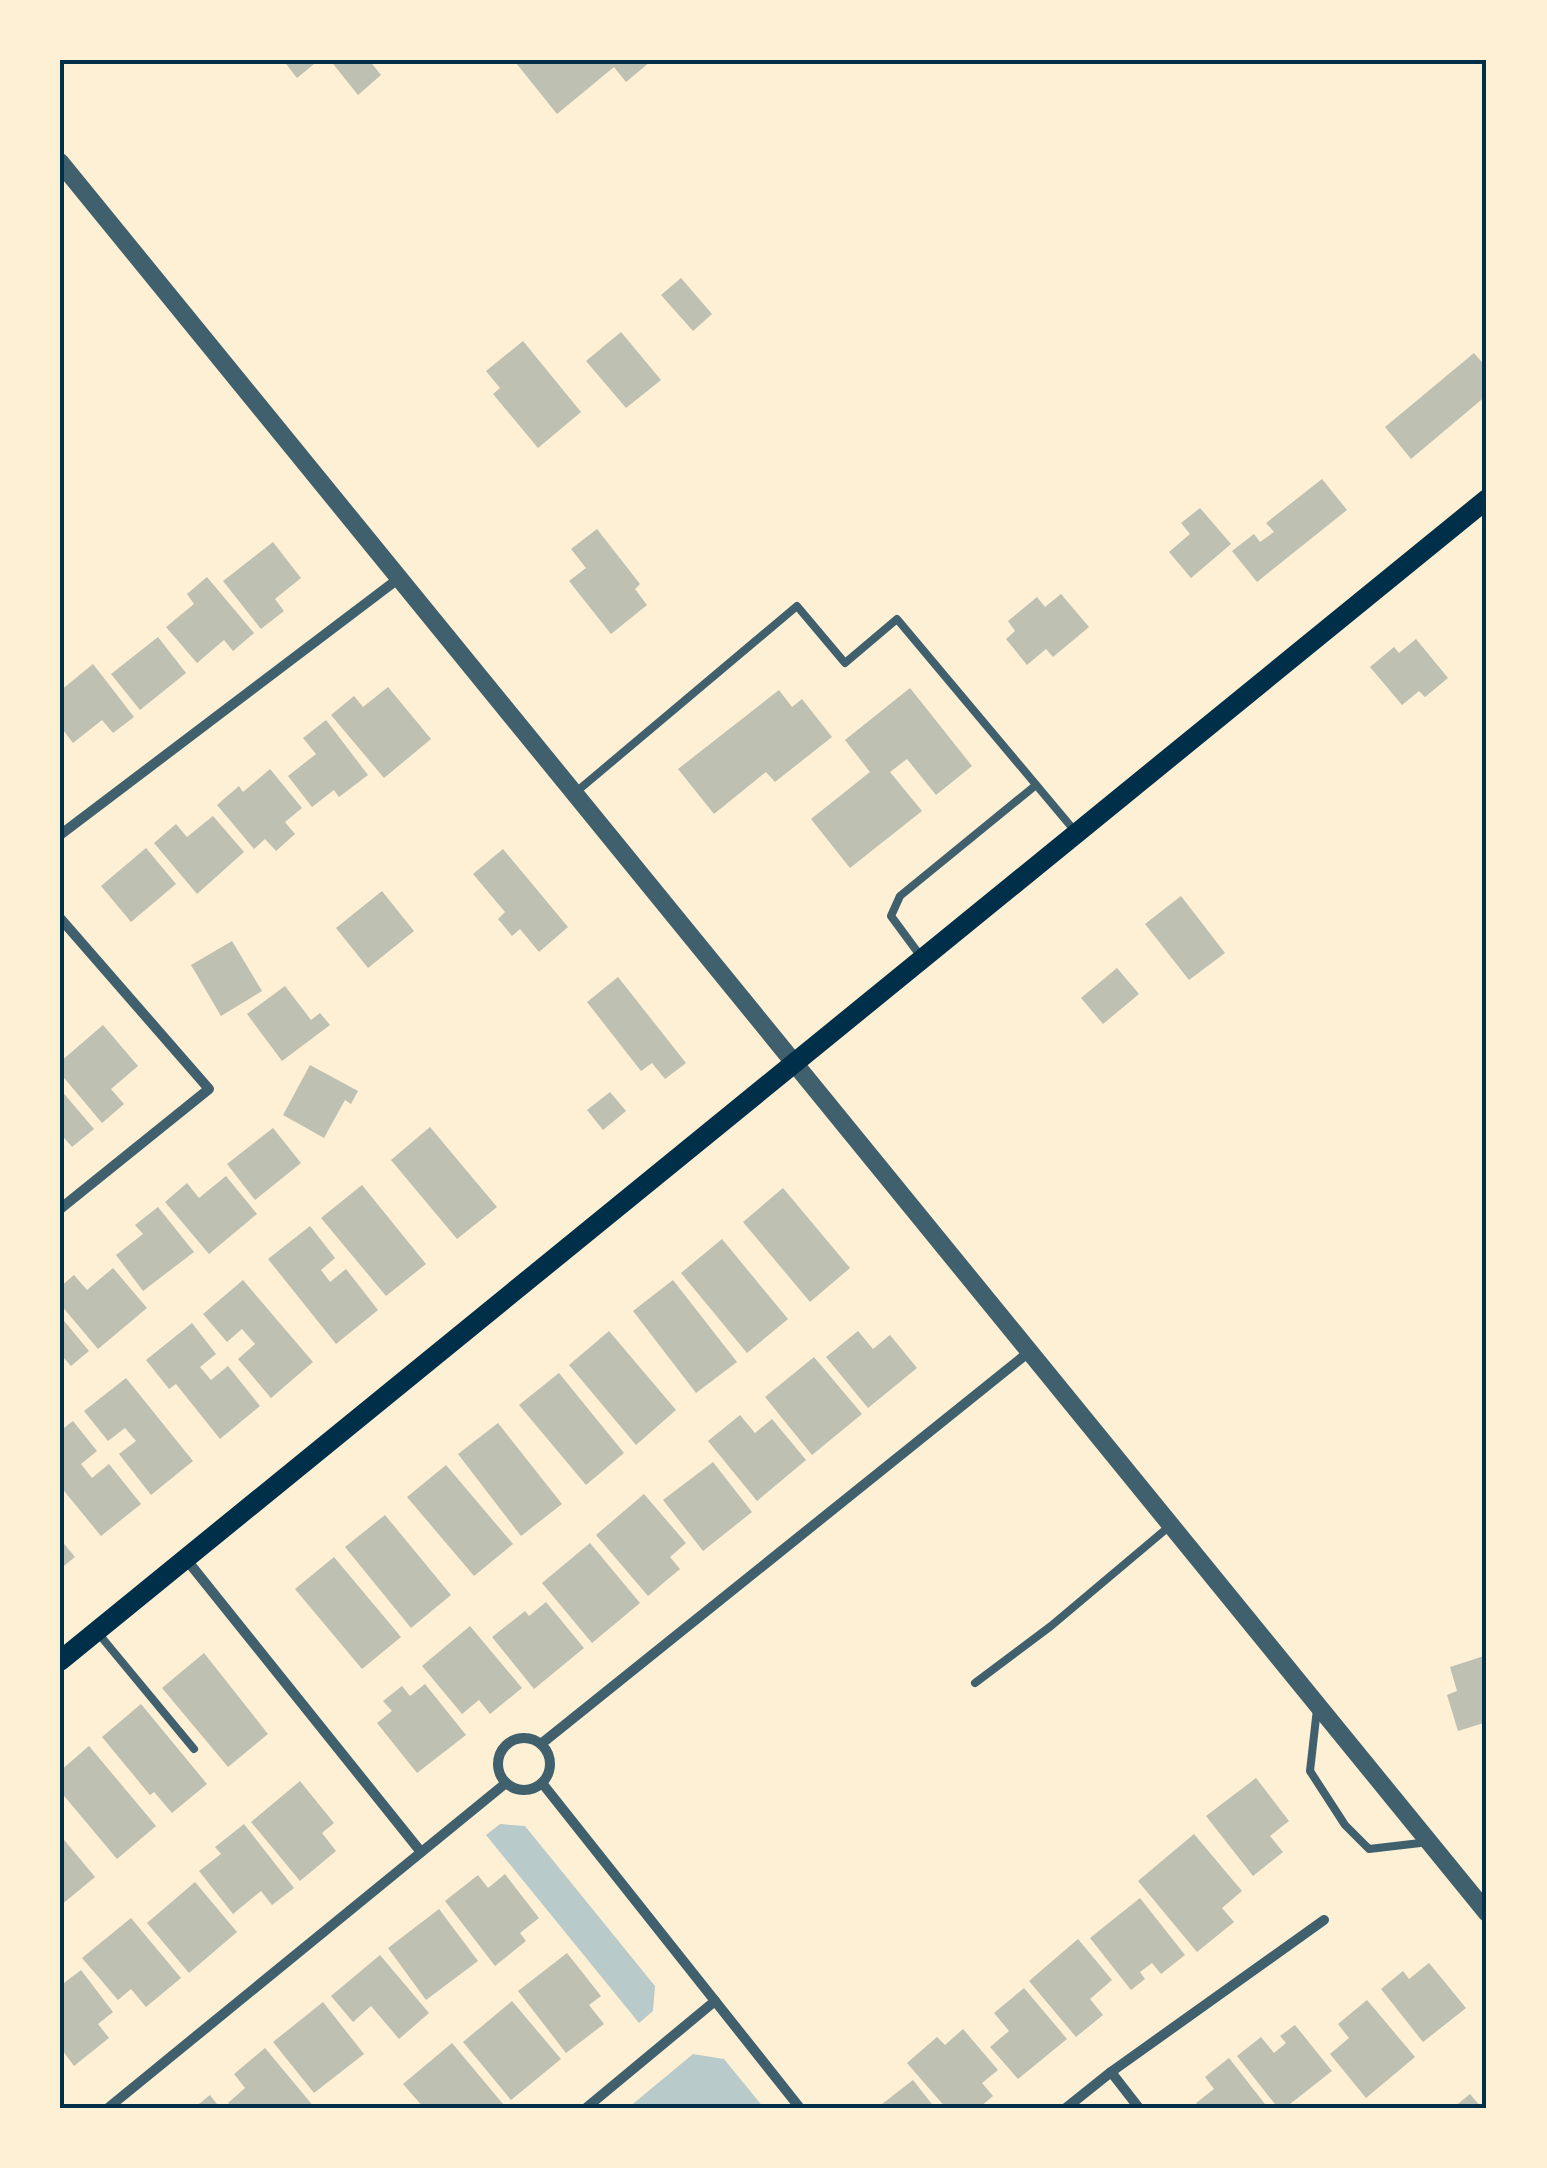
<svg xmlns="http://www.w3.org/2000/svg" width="1547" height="2168" viewBox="0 0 1547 2168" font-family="'Roboto Condensed',sans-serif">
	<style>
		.green { fill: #b9caca }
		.building { fill: #bec0b2 }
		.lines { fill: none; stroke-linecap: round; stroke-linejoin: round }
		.service { stroke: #3f606c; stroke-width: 8 }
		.minor { stroke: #3f606c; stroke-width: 10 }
		.tertiary { stroke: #3f606c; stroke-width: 18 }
		.secondary { stroke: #003049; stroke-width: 20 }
		.neatline { fill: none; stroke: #003049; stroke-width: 4 }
	</style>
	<rect width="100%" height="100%" fill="#fdf0d5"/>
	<!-- green -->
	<g class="green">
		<path d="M500 1824 525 1826 655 1986 653 2011 639 2023 486 1835Z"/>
		<path d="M693 2054 724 2059 764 2108H628Z"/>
	</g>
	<!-- building -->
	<g class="building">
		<path d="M283 60H319L297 78Z"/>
		<path d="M330 60H369L381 75 358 95Z"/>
		<path d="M520 60H648L650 62 626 82 614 67 557 114 516 63Z"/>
		<path d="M681 278 712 314 693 331 661 295Z"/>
		<path d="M621 332 661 380 626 408 586 361Z"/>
		<path d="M523 341 581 412 538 448 493 394 500 388 486 371Z"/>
		<path d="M1474 353 1487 368V395L1411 459 1385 427Z"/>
		<path d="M1322 479 1347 510 1257 582 1232 551 1254 534 1260 542 1274 532 1266 523Z"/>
		<path d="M1200 508 1231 544 1191 578 1169 552 1190 534 1181 523Z"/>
		<path d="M597 529 640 584 635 589 647 605 611 634 569 581 586 568 571 549Z"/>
		<path d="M273 542 301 578 275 599 284 611 261 629 223 581Z"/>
		<path d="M207 577 254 633 233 651 224 640 197 663 166 627 194 604 187 594Z"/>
		<path d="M1061 594 1089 627 1053 657 1046 649 1027 665 1006 639 1015 631 1008 621 1037 597 1045 607Z"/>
		<path d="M158 637 186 673 140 710 111 674Z"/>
		<path d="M1416 639 1448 678 1425 697 1419 691 1402 705 1370 667 1394 647 1399 653Z"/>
		<path d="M93 664 134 717 113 733 102 720 73 743 60 726V691Z"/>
		<path d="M388 687 431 739 384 778 331 715 354 696 363 707Z"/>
		<path d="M910 688 972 766 936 795 907 759 890 772 922 811 850 868 811 819 870 772 845 740Z"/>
		<path d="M779 690 792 707 802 699 832 737 775 782 766 772 714 814 678 769Z"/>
		<path d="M326 720 368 775 339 797 334 790 312 807 288 776 316 754 303 738Z"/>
		<path d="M270 769 302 808 285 822 295 834 276 851 265 839 254 849 217 805 239 786 243 792Z"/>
		<path d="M213 816 244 852 197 894 154 843 176 824 187 837Z"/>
		<path d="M146 848 176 884 131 922 101 886Z"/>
		<path d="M503 849 568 927 539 952 520 929 512 936 498 919 505 912 473 874Z"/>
		<path d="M382 891 414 931 368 968 336 928Z"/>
		<path d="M1181 896 1225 953 1189 980 1145 924Z"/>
		<path d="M232 941 262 991 221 1016 191 965Z"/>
		<path d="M1117 968 1139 994 1103 1024 1081 998Z"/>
		<path d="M618 977 686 1063 665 1079 652 1063 641 1071 587 1002Z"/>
		<path d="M285 986 311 1020 320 1013 330 1025 282 1061 247 1014Z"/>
		<path d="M103 1025 138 1066 111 1089 124 1104 102 1123 60 1073V1062Z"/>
		<path d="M310 1065 358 1091 351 1104 345 1100 324 1138 283 1115Z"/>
		<path d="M60 1089 94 1129 72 1147 60 1133Z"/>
		<path d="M610 1092 626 1111 603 1130 587 1110Z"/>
		<path d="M430 1127 497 1207 457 1239 391 1160Z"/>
		<path d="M273 1128 301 1163 255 1200 227 1164Z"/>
		<path d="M226 1176 257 1214 209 1254 165 1202 187 1183 199 1198Z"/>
		<path d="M362 1185 426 1264 386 1296 321 1218Z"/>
		<path d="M783 1188 850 1268 810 1302 743 1222Z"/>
		<path d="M158 1207 194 1252 143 1291 116 1255 143 1234 135 1225Z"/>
		<path d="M310 1226 335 1258 321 1270 330 1282 346 1269 378 1310 336 1344 268 1259Z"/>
		<path d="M722 1239 788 1319 747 1353 681 1273Z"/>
		<path d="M113 1268 147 1308 98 1349 60 1304V1287L74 1275 87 1290Z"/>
		<path d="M243 1280 313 1362 271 1398 238 1359 255 1344 242 1329 227 1342 203 1314Z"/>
		<path d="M673 1280 737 1362 696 1393 633 1311Z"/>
		<path d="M60 1316 89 1351 71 1366 63 1357 60 1359Z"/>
		<path d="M192 1323 216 1354 200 1367 211 1380 228 1366 260 1406 220 1439 176 1384 169 1389 146 1360Z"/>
		<path d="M609 1331 676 1410 636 1445 569 1365Z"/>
		<path d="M858 1331 873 1349 890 1335 917 1368 868 1408 826 1357Z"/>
		<path d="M814 1357 862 1414 812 1455 765 1397Z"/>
		<path d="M559 1373 624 1453 586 1485 519 1405Z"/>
		<path d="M126 1378 193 1461 151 1495 119 1454 136 1441 125 1428 108 1441 84 1411Z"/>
		<path d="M740 1415 755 1433 772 1419 806 1460 757 1501 708 1441Z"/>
		<path d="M73 1421 97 1451 81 1464 92 1478 109 1464 141 1504 101 1536 60 1486V1431Z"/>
		<path d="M498 1423 562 1504 521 1536 458 1454Z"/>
		<path d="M713 1462 752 1512 703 1551 663 1500Z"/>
		<path d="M446 1465 513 1544 474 1576 407 1497Z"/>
		<path d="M644 1494 686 1543 670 1557 680 1569 648 1596 596 1535Z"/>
		<path d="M385 1515 451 1595 411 1628 345 1547Z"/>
		<path d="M60 1539 75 1557 60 1569Z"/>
		<path d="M590 1543 640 1603 592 1643 542 1583Z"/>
		<path d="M334 1557 401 1637 362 1669 295 1589Z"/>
		<path d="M546 1602 584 1648 534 1689 492 1637 525 1611 529 1616Z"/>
		<path d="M470 1626 522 1688 490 1714 479 1700 462 1714 422 1666Z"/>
		<path d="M204 1653 268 1734 228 1767 162 1688Z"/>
		<path d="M1487 1655V1722L1458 1731 1447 1695 1457 1691 1450 1667Z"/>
		<path d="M425 1684 466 1735 417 1773 377 1723 392 1711 383 1701 402 1686 410 1696Z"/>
		<path d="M141 1704 207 1784 172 1813 154 1792 150 1795 102 1737Z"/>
		<path d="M89 1746 156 1826 117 1859 60 1791V1771Z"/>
		<path d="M1256 1778 1289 1821 1270 1836 1283 1852 1253 1876 1206 1816Z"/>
		<path d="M300 1781 334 1823 322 1833 336 1851 300 1881 251 1822Z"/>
		<path d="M244 1824 294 1888 272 1905 261 1891 233 1914 199 1871 221 1854 215 1847Z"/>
		<path d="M1194 1834 1242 1891 1222 1908 1234 1922 1197 1952 1138 1881Z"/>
		<path d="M60 1835 95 1877 60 1906Z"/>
		<path d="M505 1874 539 1918 520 1933 526 1941 495 1966 445 1901 478 1875 488 1888Z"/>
		<path d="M195 1882 237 1932 189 1973 147 1923Z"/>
		<path d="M1140 1898 1185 1955 1161 1974 1152 1963 1140 1972 1145 1979 1131 1990 1090 1938Z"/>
		<path d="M439 1909 478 1961 426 2000 388 1948Z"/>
		<path d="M131 1918 181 1978 146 2007 131 1989 118 2000 82 1958Z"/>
		<path d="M1078 1939 1112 1980 1090 1999 1103 2015 1076 2037 1029 1981Z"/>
		<path d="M567 1953 601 1996 589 2005 604 2024 566 2053 518 1991Z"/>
		<path d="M380 1955 429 2013 399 2039 371 2006 353 2022 331 1996Z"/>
		<path d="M1429 1963 1466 2008 1423 2042 1381 1989 1403 1971 1409 1979Z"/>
		<path d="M81 1970 113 2012 98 2024 109 2038 74 2066 60 2047V1986Z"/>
		<path d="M1024 1988 1067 2039 1018 2079 990 2047 1009 2031 994 2013Z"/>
		<path d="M1367 2000 1415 2057 1366 2098 1330 2054 1349 2038 1338 2024Z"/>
		<path d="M512 2001 561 2059 511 2100 463 2042Z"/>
		<path d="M323 2002 364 2054 314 2093 273 2042Z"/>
		<path d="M1295 2025 1332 2071 1285 2108H1278L1237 2056 1261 2037 1274 2053 1286 2043 1280 2036Z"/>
		<path d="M963 2029 998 2070 982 2083 993 2096 979 2108H946L907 2063 937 2037 945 2045Z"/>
		<path d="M452 2043 503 2104 498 2108H424L403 2084Z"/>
		<path d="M265 2048 315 2108H232L228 2103 245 2088 234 2074Z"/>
		<path d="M1229 2058 1268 2108H1200L1196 2103 1214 2089 1205 2077Z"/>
		<path d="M913 2080 935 2108H877Z"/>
		<path d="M1470 2094 1482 2108H1453Z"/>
		<path d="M210 2095 220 2108H194Z"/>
	</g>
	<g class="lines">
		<!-- service -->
		<g class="service">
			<path d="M576 792 797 606 845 663 897 619 1074 830"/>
			<path d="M922 958 891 916 900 896 1036 785"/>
			<path d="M98 1633 194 1749"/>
			<path d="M975 1683 1051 1626 1171 1525"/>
			<path d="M1317 1709 1310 1771 1345 1825 1369 1849 1429 1842"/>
		</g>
		<!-- minor -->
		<g class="minor">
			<path d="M60 835 398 579"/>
			<path d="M60 918 209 1089 60 1209"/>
			<path d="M186 1559 421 1852"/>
			<circle cx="524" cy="1764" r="26"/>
			<path d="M541 1744 1029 1352"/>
			<path d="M542 1783 800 2108"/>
			<path d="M1111 2072 1139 2108"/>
			<path d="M108 2108 506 1783"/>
			<path d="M586 2108 715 2001"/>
			<path d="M1066 2108 1111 2072 1324 1920"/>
		</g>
		<!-- tertiary -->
		<path class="tertiary" d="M60 162 1487 1913"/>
		<!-- secondary -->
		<path class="secondary" d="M60 1661 1487 499"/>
	</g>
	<!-- border -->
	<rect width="1547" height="2168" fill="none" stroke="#fdf0d5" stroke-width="125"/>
	<rect x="62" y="62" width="1422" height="2044" class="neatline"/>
</svg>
